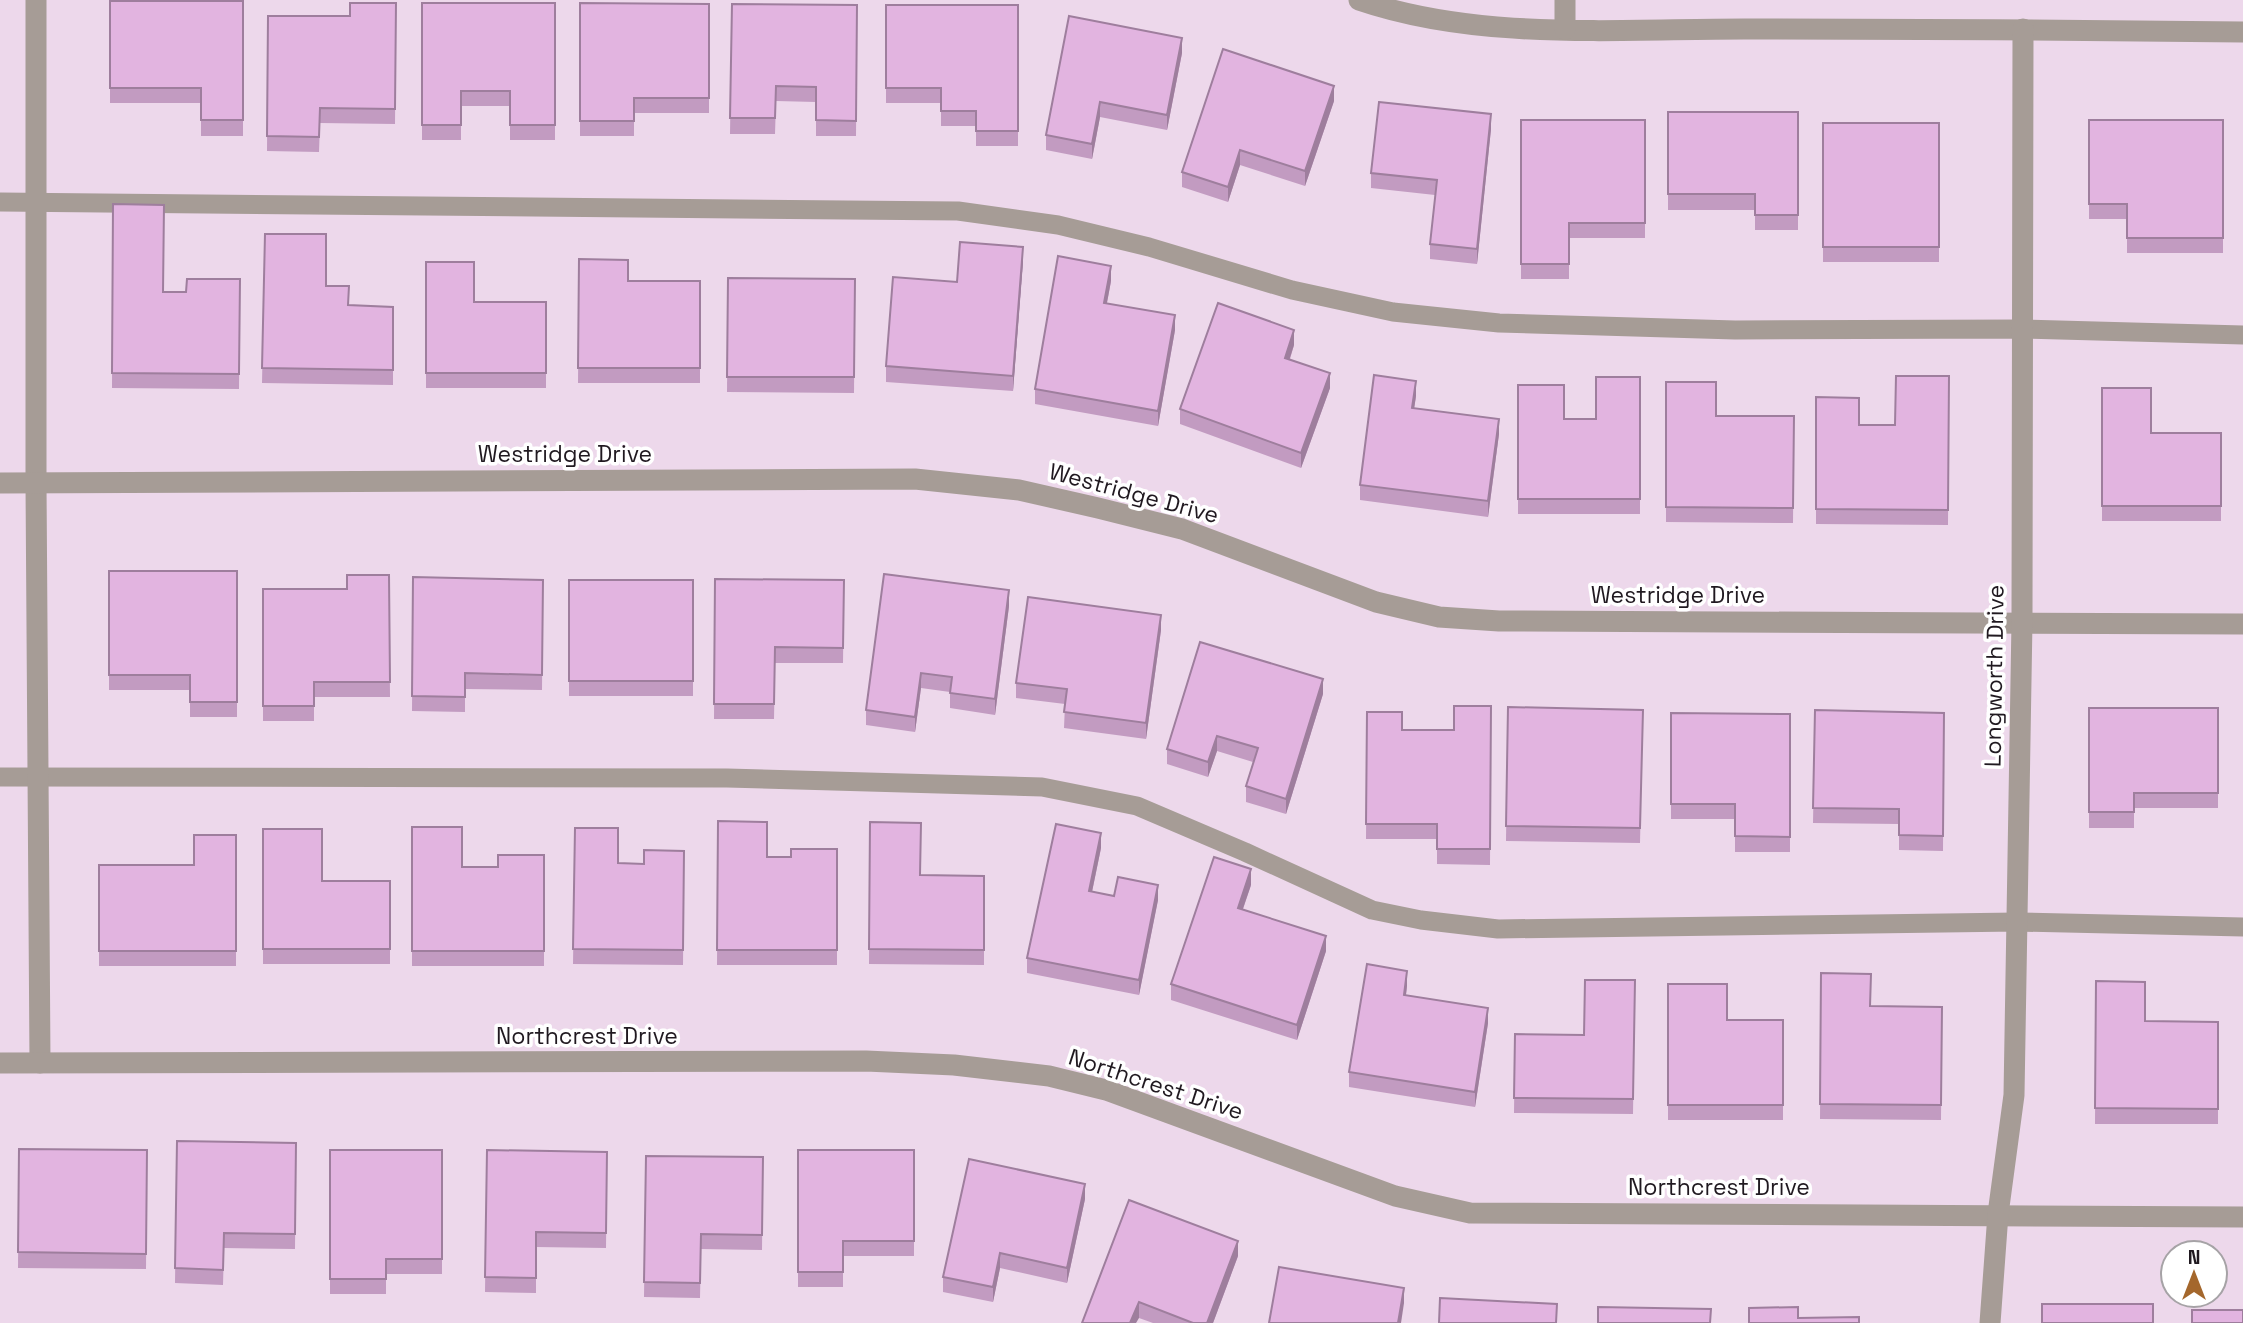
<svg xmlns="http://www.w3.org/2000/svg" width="2243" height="1323" viewBox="0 0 2243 1323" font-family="'Space Grotesk',sans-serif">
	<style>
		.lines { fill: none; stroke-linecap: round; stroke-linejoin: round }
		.lane { stroke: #a69c96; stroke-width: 19 }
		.street { stroke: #a69c96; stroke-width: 21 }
		.wall { fill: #c29bc1 }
		.shaded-wall { fill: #9e7e9d }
		.building { fill: #e2b4e0; stroke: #9e7e9d; stroke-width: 2 }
		.labels { text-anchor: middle; stroke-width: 7; stroke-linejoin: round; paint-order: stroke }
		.street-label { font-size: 23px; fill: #201920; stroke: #fff }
	</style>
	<rect width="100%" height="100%" fill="#edd8eb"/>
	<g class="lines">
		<!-- lane -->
		<g class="lane">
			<path d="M0 202 958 211 1058 225 1149 247 1292 290 1393 312 1499 323 1735 330 2022 329 2243 335"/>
			<path d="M0 777 727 778 1042 787 1137 806 1245 852 1372 910 1421 920 1498 929 2017 922 2243 927"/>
		</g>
		<!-- street -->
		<g class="street">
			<path d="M36 0V483L40 1063"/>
			<path d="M1359 0C1479 41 1618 29 1744 29 1910 29 2077 30 2243 32"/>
			<path d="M1565 29V0"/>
			<path d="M0 483 915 479 1019 490 1098 508 1182 529 1376 602 1439 617 1499 621 2243 624"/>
			<path d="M0 1063 866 1061 954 1065 1049 1076 1106 1090 1395 1196 1470 1213 2243 1217"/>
			<path d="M1990 1323 1998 1214 2014 1095 2022 621 2023 29"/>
		</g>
	</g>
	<!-- wall -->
	<g class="wall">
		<path d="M110 1H243V136H201V103H110Z"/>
		<path d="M396 3 395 124 320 123 319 152 267 151 268 16H350Z"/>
		<path d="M422 3H555V140H510V106H461V140H422Z"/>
		<path d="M580 3 709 4V113H634V136H580Z"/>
		<path d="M732 4 857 5 856 136H816V102L776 101 775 134H730Z"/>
		<path d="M886 5H1018V146H976V126H941V103H886Z"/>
		<path d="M1182 53 1167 130 1100 117 1092 159 1046 150V135Z"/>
		<path d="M1334 101 1305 186 1240 165 1228 202 1182 187V172Z"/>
		<path d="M1668 112H1798V230H1755V210H1668Z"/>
		<path d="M1521 120H1645V238H1569V279H1521Z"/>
		<path d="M2089 120H2223V253H2127V219H2089Z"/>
		<rect x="1823" y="123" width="116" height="139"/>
		<path d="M1491 129 1477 264 1430 259V244L1435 195 1371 188V173Z"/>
		<path d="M113 204 163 292H186L240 279 239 389 112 388Z"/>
		<path d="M265 234 349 305 393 307V385L262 383Z"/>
		<path d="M579 259 628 281H700V383H578Z"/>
		<path d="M426 262 474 302H546V388H426Z"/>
		<path d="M1023 262 1013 391 886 382V366L957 282Z"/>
		<path d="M728 278 855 279 854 393 727 392Z"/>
		<path d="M1111 281 1107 303 1175 330 1158 426 1035 404V389Z"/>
		<path d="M1294 345 1290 359 1330 388 1301 468 1180 424V409Z"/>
		<path d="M1949 376 1948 525 1816 524V397L1859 425H1895Z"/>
		<path d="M1640 377V514H1518V385L1564 419H1596Z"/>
		<path d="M1666 382 1716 416H1794L1793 523 1666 522Z"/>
		<path d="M2102 388 2151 433H2221V521H2102Z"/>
		<path d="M1416 396 1414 408 1499 434 1488 517 1360 500V485Z"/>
		<path d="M109 571H237V717H190V690H109Z"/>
		<path d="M389 575 390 697H314V721H263V589H347Z"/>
		<path d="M413 577 543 580 542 690 465 689V712L412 711Z"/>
		<path d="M715 579 844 580 843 663H775L774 719H714Z"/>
		<rect x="569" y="580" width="124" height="116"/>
		<path d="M1009 606 995 715 950 708V692L921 688 915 732 866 725V710Z"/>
		<path d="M1161 630 1146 739 1064 728 1065 704 1016 698V683Z"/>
		<path d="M1323 694 1286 814 1246 802V786L1253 762 1217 751 1208 777 1167 764V749Z"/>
		<path d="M1491 706 1490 865 1437 864V839H1366L1367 712 1402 730H1454Z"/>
		<path d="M1508 707 1643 710 1640 843 1506 841Z"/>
		<path d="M2089 708H2218V808H2134V828H2089Z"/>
		<path d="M1815 710 1944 713 1943 851 1899 850V824L1813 823Z"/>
		<path d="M1671 713 1790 714V852H1735V819H1671Z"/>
		<path d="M718 821 767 857H791L837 849V965H717Z"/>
		<path d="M870 822 921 875 984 876V965L869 964Z"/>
		<path d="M412 827 462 867H498L544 855V966H412Z"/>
		<path d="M575 828 618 863 644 864 684 851 683 965 573 964Z"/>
		<path d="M263 829 322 881H390V964H263Z"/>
		<path d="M236 835V966H99V865H194Z"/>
		<path d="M1101 848 1092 892 1114 896 1158 900 1139 995 1027 973V958Z"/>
		<path d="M1251 885 1243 909 1326 951 1297 1040 1171 1000V984Z"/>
		<path d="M1821 973 1870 1006 1942 1007 1941 1120 1820 1119Z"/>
		<path d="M1635 980 1633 1114 1514 1113 1515 1034 1584 1035Z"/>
		<path d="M2096 981 2145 1021 2218 1022V1124H2095Z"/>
		<path d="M1668 984 1727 1020H1783V1120H1668Z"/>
		<path d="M1407 986 1406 995 1488 1023 1475 1107 1349 1087V1072Z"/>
		<path d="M177 1141 296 1143 295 1249 224 1248 223 1285 175 1283Z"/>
		<path d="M19 1149 147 1150 146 1269 18 1268Z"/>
		<path d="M330 1150H442V1274H386V1294H330Z"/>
		<path d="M487 1150 607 1152 606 1248 536 1247V1293L485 1292Z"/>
		<path d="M798 1150H914V1256H843V1287H798Z"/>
		<path d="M646 1156 763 1157 762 1250 701 1249 700 1298 644 1297Z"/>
		<path d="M1085 1199 1067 1283 1000 1268 993 1302 943 1292V1277Z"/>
		<path d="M1238 1256 1213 1323H1153L1139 1318 1082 1323Z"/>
	</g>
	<!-- shaded-wall -->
	<g class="shaded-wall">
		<path d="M1182 38V53L1167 130V115Z"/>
		<path d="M1334 86V101L1305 186V171Z"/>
		<path d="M1100 102V117L1092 159V144Z"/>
		<path d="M1491 114V129L1477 264V249Z"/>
		<path d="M1240 150V165L1228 202V187Z"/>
		<path d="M1023 247V262L1013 391V376Z"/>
		<path d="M1111 266V281L1104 318V303Z"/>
		<path d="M1175 315V330L1158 426V411Z"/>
		<path d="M1294 330V345L1285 373V358Z"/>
		<path d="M1330 373V388L1301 468V453Z"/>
		<path d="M1416 381V396L1412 423V408Z"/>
		<path d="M1499 419V434L1488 517V501Z"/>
		<path d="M1009 590V606L995 715V699Z"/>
		<path d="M1161 615V630L1146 739V723Z"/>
		<path d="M921 673V688L915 732V717Z"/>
		<path d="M1323 679V694L1286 814V799Z"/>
		<path d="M1217 736V751L1208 777V762Z"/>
		<path d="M1101 833V848L1089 906V891Z"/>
		<path d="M1251 869V885L1238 923V908Z"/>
		<path d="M1158 885V900L1139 995V980Z"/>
		<path d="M1326 936V951L1297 1040V1025Z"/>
		<path d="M1407 971V986L1404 1010V995Z"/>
		<path d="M1488 1008V1023L1475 1107V1092Z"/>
		<path d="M1085 1184V1199L1067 1283V1268Z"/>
		<path d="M1238 1241V1256L1213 1323H1207Z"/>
		<path d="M1000 1253V1268L993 1302V1287Z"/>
		<path d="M1404 1288V1303L1401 1323H1398Z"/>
		<path d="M1139 1302V1318L1136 1323H1130Z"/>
	</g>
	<!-- building -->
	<g class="building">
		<path d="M110 1H243V120H201V88H110Z"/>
		<path d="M350 3H396L395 109 320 108 319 137 267 136 268 16H350Z"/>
		<path d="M422 3H555V125H510V91H461V125H422Z"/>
		<path d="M580 3 709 4V98H634V121H580Z"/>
		<path d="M732 4 857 5 856 121 816 120V87L776 86 775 118H730Z"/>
		<path d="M886 5H1018V131H976V111H941V88H886Z"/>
		<path d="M1069 16 1182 38 1167 115 1100 102 1092 144 1046 135Z"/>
		<path d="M1223 49 1334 86 1305 171 1240 150 1228 187 1182 172Z"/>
		<path d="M1379 102 1491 114 1477 249 1430 244 1437 180 1371 173Z"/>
		<path d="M1668 112H1798V215H1755V194H1668Z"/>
		<path d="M1521 120H1645V223H1569V264H1521Z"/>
		<path d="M2089 120H2223V238H2127V204H2089Z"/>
		<rect x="1823" y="123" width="116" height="124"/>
		<path d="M113 204 164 205 163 292H186L187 279H240L239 374 112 373Z"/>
		<path d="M265 234H326V286H349L348 305 393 307V370L262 368Z"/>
		<path d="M960 242 1023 247 1013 376 886 366 893 277 957 282Z"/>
		<path d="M1058 256 1111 266 1104 303 1175 315 1158 411 1035 389Z"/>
		<path d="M579 259 628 260V281H700V368H578Z"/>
		<path d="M426 262H474V302H546V373H426Z"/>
		<path d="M728 278 855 279 854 377H727Z"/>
		<path d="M1218 303 1294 330 1285 358 1330 373 1301 453 1180 409Z"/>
		<path d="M1374 375 1416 381 1412 408 1499 419 1488 501 1360 485Z"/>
		<path d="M1896 376H1949L1948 510 1816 509V397L1859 398V425H1895Z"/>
		<path d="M1596 377H1640V499H1518V385H1564V419H1596Z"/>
		<path d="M1666 382H1716V416H1794L1793 508 1666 507Z"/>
		<path d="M2102 388H2151V433H2221V506H2102Z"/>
		<path d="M109 571H237V702H190V675H109Z"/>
		<path d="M884 574 1009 590 995 699 950 693 952 677 921 673 915 717 866 710Z"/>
		<path d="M347 575H389L390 682H314V706H263V589H347Z"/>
		<path d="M413 577 543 580 542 675 465 673V697L412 696Z"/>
		<path d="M715 579 844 580 843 648 775 647 774 704H714Z"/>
		<rect x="569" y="580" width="124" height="101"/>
		<path d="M1028 597 1161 615 1146 723 1064 712 1067 689 1016 683Z"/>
		<path d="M1200 642 1323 679 1286 799 1246 786 1258 748 1217 736 1208 762 1167 749Z"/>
		<path d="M1454 706H1491L1490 849H1437V824H1366L1367 712H1402V730H1454Z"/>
		<path d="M1508 707 1643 710 1640 828 1506 826Z"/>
		<path d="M2089 708H2218V793H2134V812H2089Z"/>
		<path d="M1815 710 1944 713 1943 836 1899 835V809L1813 808Z"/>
		<path d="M1671 713 1790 714V837L1735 836V804H1671Z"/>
		<path d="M718 821 767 822V857H791V849H837V950H717Z"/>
		<path d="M870 822 921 823 920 875 984 876V950L869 949Z"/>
		<path d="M1056 824 1101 833 1089 891 1114 896 1118 877 1158 885 1139 980 1027 958Z"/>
		<path d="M412 827H462V867H498V855H544V951H412Z"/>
		<path d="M575 828H618V863L644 864V850L684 851 683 950 573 949Z"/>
		<path d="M263 829H322V881H390V949H263Z"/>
		<path d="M194 835H236V951H99V865H194Z"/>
		<path d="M1214 857 1251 869 1238 908 1326 936 1297 1025 1171 984Z"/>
		<path d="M1367 964 1407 971 1404 995 1488 1008 1475 1092 1349 1072Z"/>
		<path d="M1821 973 1871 974 1870 1006 1942 1007 1941 1105 1820 1104Z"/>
		<path d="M1585 980H1635L1633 1099 1514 1098 1515 1034 1584 1035Z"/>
		<path d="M2096 981 2145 982V1021L2218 1022V1109L2095 1108Z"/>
		<path d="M1668 984H1727V1020H1783V1105H1668Z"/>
		<path d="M177 1141 296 1143 295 1234 224 1233 223 1270 175 1268Z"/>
		<path d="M19 1149 147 1150 146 1254 18 1252Z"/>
		<path d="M330 1150H442V1259H386V1279H330Z"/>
		<path d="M487 1150 607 1152 606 1233 536 1232V1278L485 1277Z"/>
		<path d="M798 1150H914V1241H843V1272H798Z"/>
		<path d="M646 1156 763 1157 762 1235 701 1234 700 1283 644 1282Z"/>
		<path d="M969 1159 1085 1184 1067 1268 1000 1253 993 1287 943 1277Z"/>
		<path d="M1129 1200 1238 1241 1207 1323H1193L1139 1302 1130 1323H1082Z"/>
		<path d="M1279 1267 1404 1288 1398 1323H1269Z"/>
		<path d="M1440 1298 1557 1304 1556 1323H1439Z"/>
		<rect x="2042" y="1304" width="111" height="19"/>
		<path d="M1598 1307 1711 1309 1710 1323H1598Z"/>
		<path d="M1798 1307V1318L1859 1317V1323H1749V1308Z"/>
		<rect x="2192" y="1310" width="51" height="13"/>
	</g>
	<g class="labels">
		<!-- street labels -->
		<g class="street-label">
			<text x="565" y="462">Westridge Drive</text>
			<text transform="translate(1134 493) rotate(15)" y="8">Westridge Drive</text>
			<text x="1678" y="603">Westridge Drive</text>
			<text transform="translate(1994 676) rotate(-89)" y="8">Longworth Drive</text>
			<text x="587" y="1044">Northcrest Drive</text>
			<text transform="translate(1156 1084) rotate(18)" y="8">Northcrest Drive</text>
			<text x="1719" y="1195">Northcrest Drive</text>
		</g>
	</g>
	<!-- north arrow -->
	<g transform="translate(2194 1274)"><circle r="33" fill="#ffffff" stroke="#a6a3a6" stroke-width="2"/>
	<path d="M0-5L12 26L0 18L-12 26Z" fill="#a4672c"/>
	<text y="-10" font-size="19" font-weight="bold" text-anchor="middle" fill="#201920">N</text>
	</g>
</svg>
